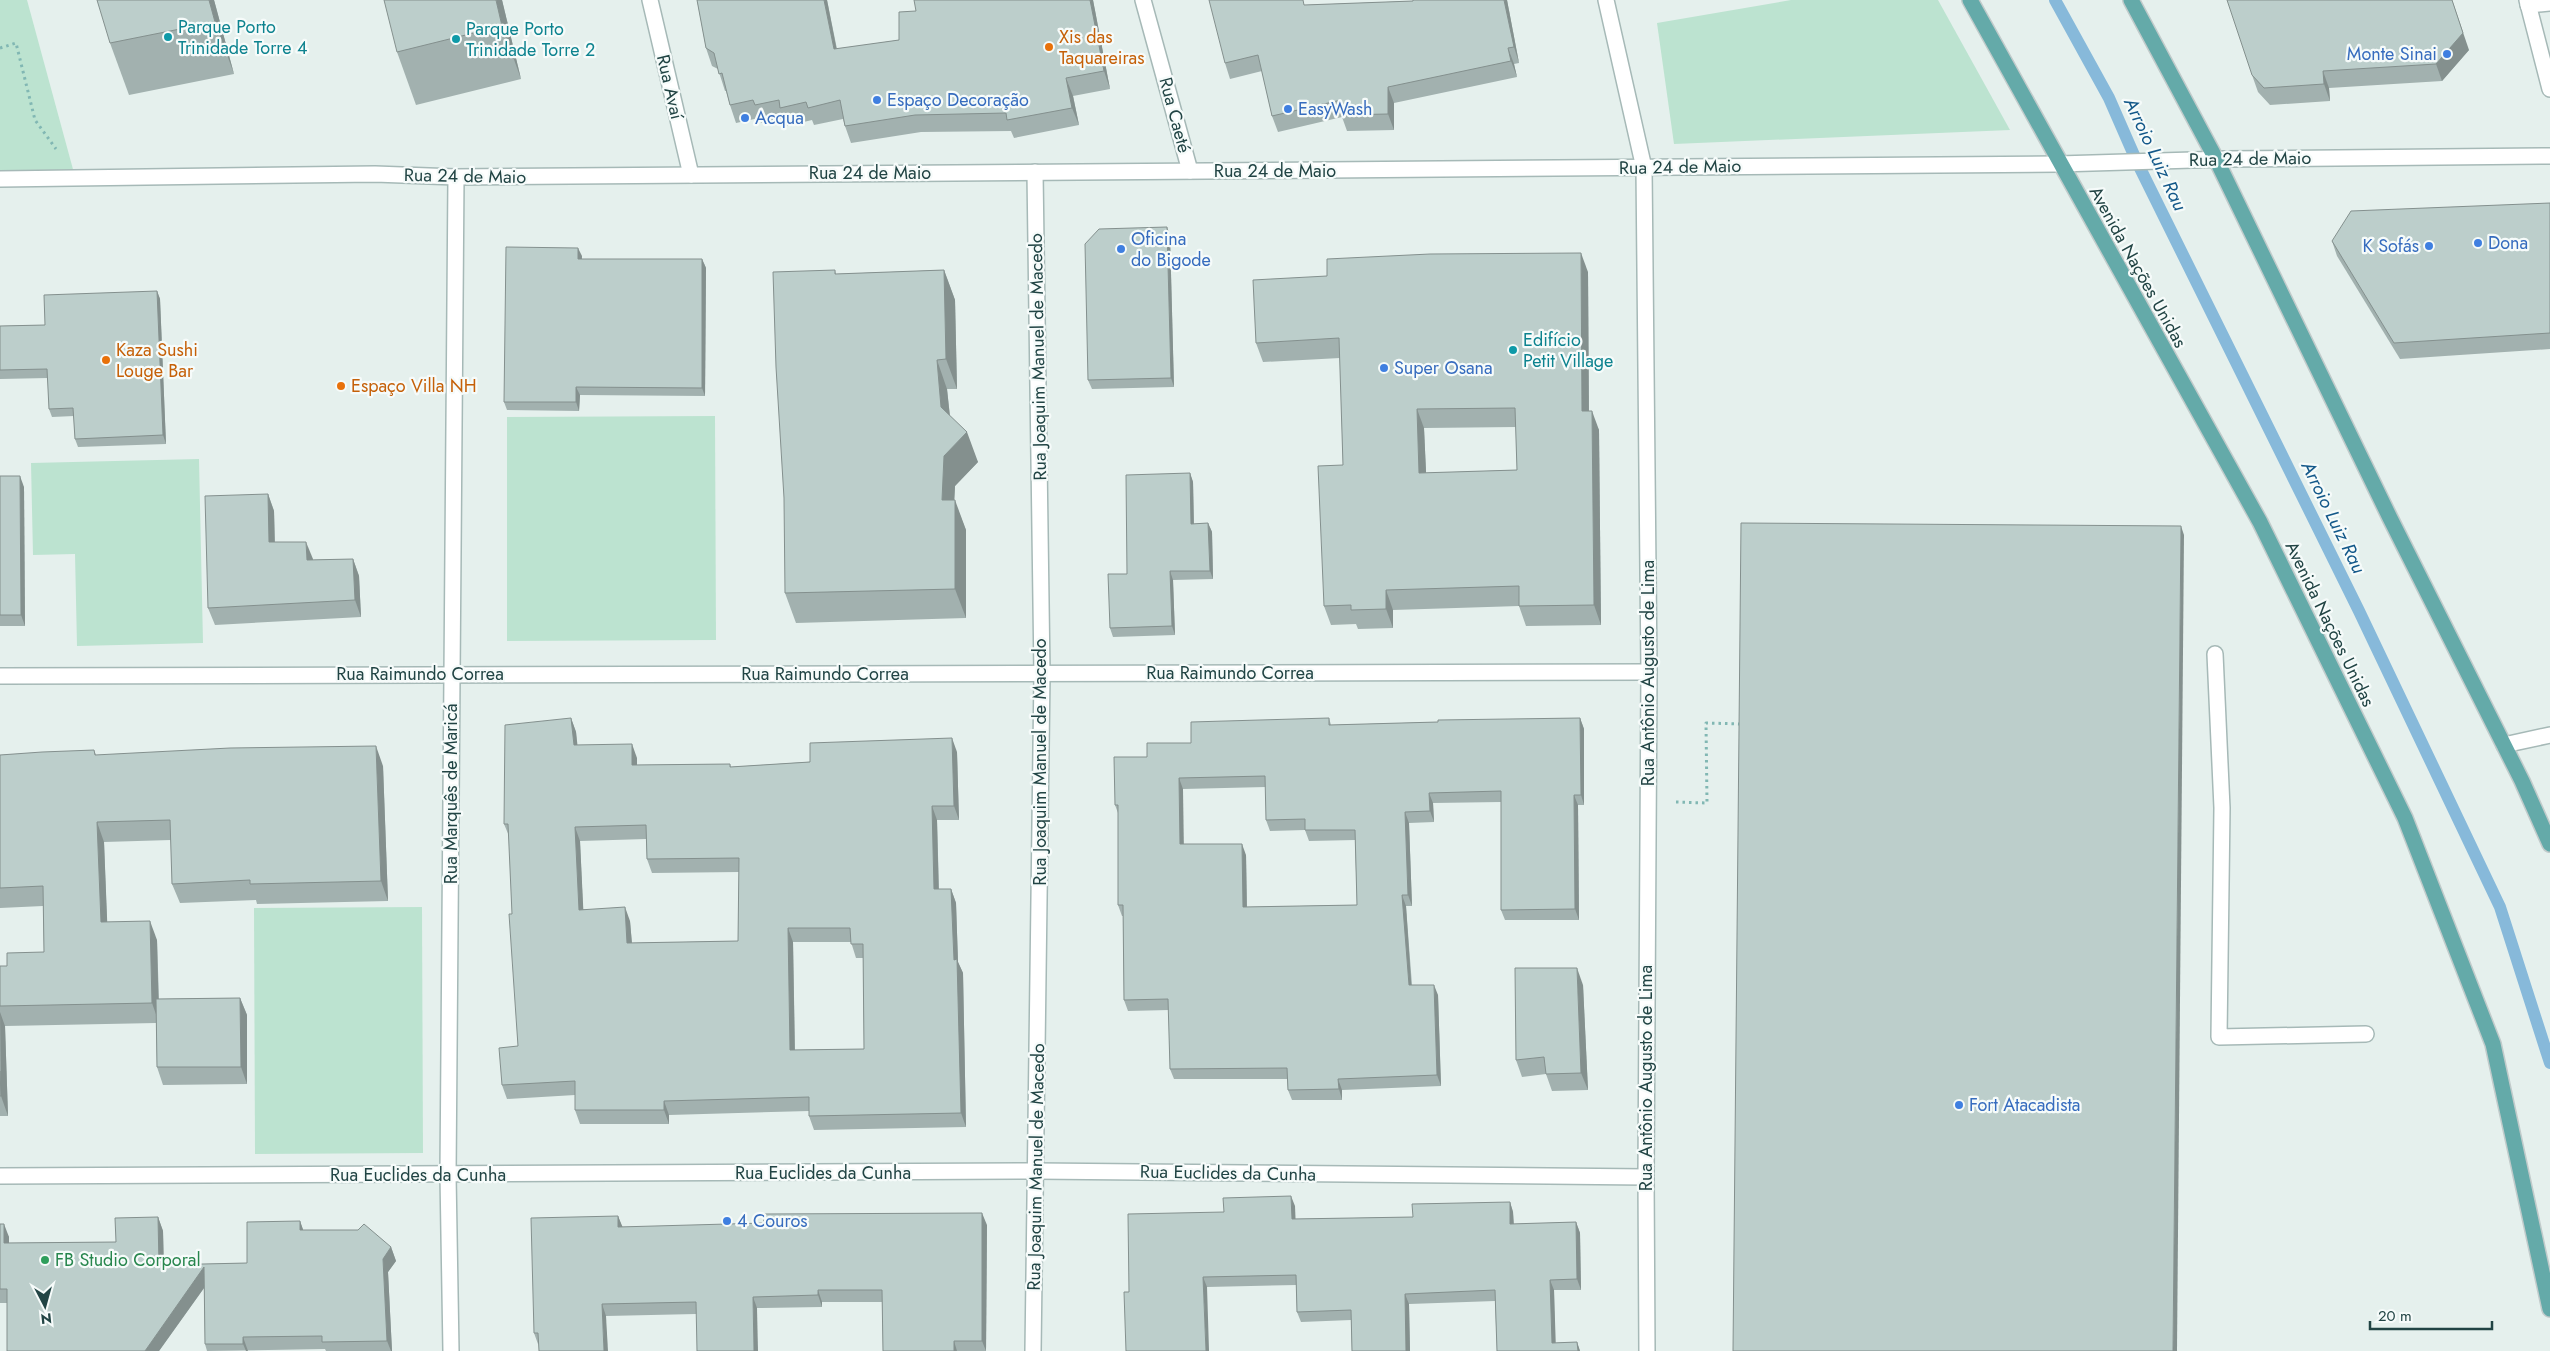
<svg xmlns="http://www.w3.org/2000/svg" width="2550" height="1351" viewBox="0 0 2550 1351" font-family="Jost,sans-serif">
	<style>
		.green { fill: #bce3d0 }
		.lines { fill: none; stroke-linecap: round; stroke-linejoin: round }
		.stream { stroke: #87b9da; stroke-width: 12 }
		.minor-casing { stroke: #a6b9b7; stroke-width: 18 }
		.major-casing { stroke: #c1cbcb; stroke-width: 18 }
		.path { stroke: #81b7b3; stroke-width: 3; stroke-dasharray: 2.5 4; stroke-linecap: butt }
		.minor { stroke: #fff; stroke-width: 15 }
		.major { stroke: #64aaa9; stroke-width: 15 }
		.wall { fill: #a2b1af; fill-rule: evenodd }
		.shaded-wall { fill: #84908e }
		.building { fill: #bccecb; stroke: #84908e; fill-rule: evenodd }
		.culture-dot { fill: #0f9aa8; stroke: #f6fbfa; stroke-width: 2 }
		.food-dot { fill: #e8710a; stroke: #f6fbfa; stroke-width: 2 }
		.shop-dot { fill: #3f7fe0; stroke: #f6fbfa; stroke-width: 2 }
		.leisure-dot { fill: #2e9e5b; stroke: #f6fbfa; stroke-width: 2 }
		.labels { text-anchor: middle; stroke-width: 4.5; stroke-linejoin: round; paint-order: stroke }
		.culture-label { font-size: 18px; fill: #0d838f; stroke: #f6fbfa; text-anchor: start }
		.food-label { font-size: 18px; fill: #c56008; stroke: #f6fbfa; text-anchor: start }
		.shop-label { font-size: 18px; fill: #366cbe; stroke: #f6fbfa; text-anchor: start }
		.street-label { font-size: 18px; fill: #214444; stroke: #f6fbfa }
		.leisure-label { font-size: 18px; fill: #27864d; stroke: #f6fbfa; text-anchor: start }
		.water-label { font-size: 19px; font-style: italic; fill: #135889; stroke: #f6fbfa }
	</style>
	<rect width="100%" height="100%" fill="#e5f0ed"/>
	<!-- green -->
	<g class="green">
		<path d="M0 0H27L74 173 0 175Z"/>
		<path d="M1791 0H1938L2010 130 1674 144 1657 23Z"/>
		<path d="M715 416 716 640 507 641V417Z"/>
		<path d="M199 459 203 643 77 646 75 554 33 555 31 463Z"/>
		<path d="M422 907 423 1153 255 1154 254 908Z"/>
	</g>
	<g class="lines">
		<!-- stream -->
		<path class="stream" d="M2055 0 2109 98 2137 162 2359 611 2500 907 2550 1063"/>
		<!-- minor casing -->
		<g class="minor-casing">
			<g id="minor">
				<path d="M650 0 691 175"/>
				<path d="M1143 0 1190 171"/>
				<path d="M1606 0 1644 168 1649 672 1646 1177 1647 1351"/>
				<path d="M2527 0 2550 89"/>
				<path d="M2528 5 2550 3"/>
				<path d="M0 179 375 174 456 177 2059 164 2226 159 2550 156"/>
				<path d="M2215 654 2222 808 2219 1037 2366 1034"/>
				<path d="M0 676 1649 672"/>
				<path d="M2504 745 2550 735"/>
				<path d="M0 1176 1036 1171 1646 1177"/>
				<path d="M451 1351 448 1175 456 177"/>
				<path d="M1033 1351 1042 674 1035 172"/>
			</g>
		</g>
		<!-- major casing -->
		<g class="major-casing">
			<g id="major">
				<path d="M1970 0 2260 522 2405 818 2493 1044 2550 1309"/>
				<path d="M2131 0 2216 159 2390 518 2522 781 2550 844"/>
			</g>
		</g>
		<!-- path -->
		<g class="path">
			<path d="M0 48 16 43 35 120 56 149"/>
			<path d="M1676 802 1707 803 1706 723 1742 724"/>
		</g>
		<!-- minor -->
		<use href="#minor" class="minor"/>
		<!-- major -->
		<use href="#major" class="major"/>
	</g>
	<!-- wall -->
	<g class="wall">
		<path d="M214 0 234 74 129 95 110 43Z"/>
		<path d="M502 0 521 79 416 105 397 52Z"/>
		<path d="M697 0H827L837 49 899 40 916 11 1093 0 1110 89 1073 96 1079 125 1014 138 1011 131 921 132 851 143 845 126 843 119 814 125 812 120 787 126 784 118 761 123 759 118 736 123 730 105 726 91H725L718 69 712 66 706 48Z"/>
		<path d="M1413 0H1507L1519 63 1514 64 1517 77 1394 103V130L1347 131 1342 117 1278 132 1272 116 1262 71 1230 79 1225 63 1306 5 1413 1Z"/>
		<path d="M2469 50 2442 81 2329 88 2330 101 2270 105 2258 92 2252 75Z"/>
		<path d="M2550 203V349L2400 359 2337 256 2332 241Z"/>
		<path d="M1170 236 1174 387 1092 389 1088 380Z"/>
		<path d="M582 256V259H702L706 268 705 396 580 395 579 411 507 410 504 402Z"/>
		<path d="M835 270 836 274 944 270 955 300 957 389H947L950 416 978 462 955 486 954 500 966 530V618L796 623 785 593Z"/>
		<path d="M1588 272 1589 411 1599 430 1601 625 1526 626 1519 606 1393 610V628L1358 629 1356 624 1331 625 1324 606 1343 465 1340 358 1263 362 1256 343ZM1516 427 1517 470 1426 473 1424 428Z"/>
		<path d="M157 291 160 299 166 444 78 447 75 439 74 416 52 417 49 409 48 378 0 379V326L45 325Z"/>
		<path d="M1190 473 1193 482 1194 524 1208 523 1212 532 1213 579 1173 580 1175 635 1113 637 1110 628 1127 574Z"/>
		<path d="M0 476 24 487 25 626H0Z"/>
		<path d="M268 494 274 511 275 542 313 559V560L353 559 359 576 361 617 215 625 208 608Z"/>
		<path d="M571 718 576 732 577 745 637 758V765L730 764 731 767 957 752 959 820H937L939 889H951L956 903 958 962 963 973 966 1127 814 1130 809 1116V1111L669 1115V1124H580L575 1110V1095L507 1099 502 1085 518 1046 509 836 504 824ZM646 839 647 859 652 873 739 872 738 941 632 943 630 921 583 909 580 841ZM793 942H851L856 958H863L864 1049 795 1050Z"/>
		<path d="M1329 718 1331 725 1580 718 1584 729V805H1578L1579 920H1505L1501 910V802L1433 803 1434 822 1409 823 1412 906H1406L1412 985 1438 995 1441 1086 1342 1090V1100H1292L1288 1090 1287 1079H1174L1170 1069 1169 1010 1128 1011 1124 1000 1123 916H1122L1118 905V813L1115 805 1147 757 1191 743ZM1266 787V820L1270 831 1305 830 1309 841 1355 840 1357 905 1247 907 1246 855 1183 844V789Z"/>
		<path d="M94 750 96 755 383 766 388 901 257 904 256 900 180 903 172 884 171 840 104 842 107 922 157 940 159 999 240 998 247 1015V1084L163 1085 157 1067 156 1023 5 1026 8 1116H0V966H7L44 952 43 906 0 908V755Z"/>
		<path d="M1583 985 1588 1090 1552 1091 1546 1074 1522 1077 1516 1060Z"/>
		<path d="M1510 1202 1513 1212 1514 1224 1576 1222 1580 1233 1581 1290H1554L1555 1343 1577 1342 1580 1351H1497L1495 1301 1409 1304 1410 1351H1352L1351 1320 1301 1322 1297 1312 1296 1285 1207 1287 1129 1292 1224 1212 1295 1206V1219L1413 1217Z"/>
		<path d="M618 1216 622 1227 987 1225 986 1351H883L882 1302H822V1307L757 1308 696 1314 606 1316 538 1344 534 1333Z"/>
		<path d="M158 1217 163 1231 164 1265 247 1263 300 1221 303 1230 391 1247 396 1261 388 1272 392 1351H326L325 1349 207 1351 205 1344 204 1288 159 1351H7V1303H0V1224L9 1237V1243L116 1242Z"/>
	</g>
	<!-- shaded-wall -->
	<g class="shaded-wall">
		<path d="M209 0H214L234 74 215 22Z"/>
		<path d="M496 0H502L521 79 502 26Z"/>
		<path d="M824 0H827L840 67 834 49Z"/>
		<path d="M1090 0H1093L1110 89 1104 71Z"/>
		<path d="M1504 0H1507L1519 63 1514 47Z"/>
		<path d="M2452 0 2469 50 2442 81 2436 64Z"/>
		<path d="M1508 48 1514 64 1517 77 1511 61Z"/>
		<path d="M2323 71 2329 88 2330 101 2324 84Z"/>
		<path d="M1066 78 1073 96 1079 125 1072 108Z"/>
		<path d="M1388 87 1394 103V130L1388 114Z"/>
		<path d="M1167 227 1170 236 1174 387 1171 378Z"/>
		<path d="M578 248 582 256 581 268 578 259Z"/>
		<path d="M1581 253 1588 272 1589 430 1582 411Z"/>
		<path d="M702 259 706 268 705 396 702 388Z"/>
		<path d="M944 270 955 300 957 389 946 359Z"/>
		<path d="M157 291 160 299 166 444 163 435Z"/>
		<path d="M937 360 947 389 952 437 941 407Z"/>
		<path d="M576 387 580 395 579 411 576 402Z"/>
		<path d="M1417 409 1424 428 1427 493 1419 473Z"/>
		<path d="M1592 411 1599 430 1601 625 1594 605Z"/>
		<path d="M967 432 978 462 955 486 953 530 942 500 944 456Z"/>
		<path d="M1190 473 1193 482 1194 533 1191 524Z"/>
		<path d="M20 476 24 487 25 626 21 615Z"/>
		<path d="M268 494 274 511 275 559 269 542Z"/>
		<path d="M955 500 966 530V618L955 589Z"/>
		<path d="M1208 523 1212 532 1213 579 1210 571Z"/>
		<path d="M2181 526 2184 535 2177 1351H2173Z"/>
		<path d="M306 542 313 559V578L307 560Z"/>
		<path d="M353 559 359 576 361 617 355 600Z"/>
		<path d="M1170 571 1173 580 1175 635 1172 626Z"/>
		<path d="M1386 590 1393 610V628L1386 609Z"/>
		<path d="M571 718 576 732 579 759 574 745Z"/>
		<path d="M1580 718 1584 729V805L1581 795Z"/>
		<path d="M952 738 957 752 959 820 954 806Z"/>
		<path d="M632 744 637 758V779L632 765Z"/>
		<path d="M376 746 383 766 388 901 381 881Z"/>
		<path d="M1179 778 1183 789 1184 855 1180 844Z"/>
		<path d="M1429 793 1433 803 1434 822 1430 811Z"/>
		<path d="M1574 795 1578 805 1579 920 1575 909Z"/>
		<path d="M932 806 937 820 939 903 934 889Z"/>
		<path d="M1405 812 1409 823 1412 906 1408 895Z"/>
		<path d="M97 822 104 842 108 942 101 922Z"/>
		<path d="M575 827 580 841 584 924 579 910Z"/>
		<path d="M1242 844 1246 855 1247 918 1243 907Z"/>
		<path d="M951 889 956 903 958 962 963 973 966 1127 961 1113Z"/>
		<path d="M1402 895 1406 906 1412 996 1409 985Z"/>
		<path d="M625 907 630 921 633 957 627 943Z"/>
		<path d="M150 921 157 940 159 1023 152 1003Z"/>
		<path d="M788 928 793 942 795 1064 790 1050Z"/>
		<path d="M1577 968 1583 985 1588 1090 1581 1073Z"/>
		<path d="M1434 985 1438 995 1441 1086 1437 1075Z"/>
		<path d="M240 998 247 1015V1084L241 1067Z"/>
		<path d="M0 1012 5 1026 8 1116 1 1096Z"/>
		<path d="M1338 1079 1342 1090V1100L1339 1089Z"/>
		<path d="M664 1101 669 1115V1124L664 1110Z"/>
		<path d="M1291 1196 1295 1206 1296 1230 1292 1219Z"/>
		<path d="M1510 1202 1513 1212 1514 1234 1510 1224Z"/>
		<path d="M982 1213 987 1225 986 1351 982 1341Z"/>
		<path d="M618 1216 623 1228 618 1227Z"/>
		<path d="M158 1217 163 1231 164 1279 159 1265Z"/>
		<path d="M300 1221 305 1235 300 1230Z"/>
		<path d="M1576 1222 1580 1233 1581 1290 1577 1279Z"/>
		<path d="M4 1224 9 1237V1257L4 1243Z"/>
		<path d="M391 1247 396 1261 388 1272 392 1351H391L387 1341 383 1259Z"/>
		<path d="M204 1267 209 1281 159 1351H145Z"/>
		<path d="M1203 1277 1207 1287 1209 1351H1206Z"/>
		<path d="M1550 1280 1554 1290 1556 1351 1552 1343Z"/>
		<path d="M818 1290 822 1302V1307L818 1295Z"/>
		<path d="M1405 1294 1409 1304 1410 1351H1406Z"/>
		<path d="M753 1297 757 1308 758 1351H754Z"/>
		<path d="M602 1304 606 1316 608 1351H604Z"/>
		<path d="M243 1337 248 1351H246L243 1344Z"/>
		<path d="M954 1341 957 1351H954Z"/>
		<path d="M1577 1342 1580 1351H1578Z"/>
	</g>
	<!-- building -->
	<g class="building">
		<path d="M97 0H209L215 22 110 43Z"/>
		<path d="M384 0H496L502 26 397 52Z"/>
		<path d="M697 0H824L834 49 899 40V12L916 11 914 0H1090L1104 71 1066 78 1072 108 1007 120 1006 113 915 115 845 126 840 100 808 108 806 102 780 108 779 100 755 105 753 100 730 105 722 73 719 74 714 53 706 48Z"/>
		<path d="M1209 0H1303L1304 5 1413 1V0H1504L1514 47 1508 48 1511 61 1388 87V114L1341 115V100L1272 116 1258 55 1225 63Z"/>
		<path d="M2227 0H2452L2463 33 2436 64 2323 71 2324 84 2264 88 2252 75Z"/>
		<path d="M2550 203V333L2394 343 2332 241 2351 211Z"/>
		<path d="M1167 227 1171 378 1088 380 1085 244 1099 229Z"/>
		<path d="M506 247 578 248V259H702V388L576 387V402H504Z"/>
		<path d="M1581 253 1582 411H1592L1594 605 1519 606V586L1386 590V609L1351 610V605L1324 606 1318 466 1343 465 1339 338 1256 343 1253 280 1327 276V259L1430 254ZM1515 408 1517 470 1419 473 1417 409Z"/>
		<path d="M835 270V274L944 270 946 359 937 360 941 407 967 432 944 456 942 500H955V589L785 593 784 498 776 367 773 272Z"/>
		<path d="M157 291 163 435 75 439 73 408 49 409 47 369 0 370V326L45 325 44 295Z"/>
		<path d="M1190 473 1191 524 1208 523 1210 571H1170L1172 626 1110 628 1108 574H1127L1126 475Z"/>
		<path d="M0 476H20L21 615H0Z"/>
		<path d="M268 494 269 542H306L307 560 353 559 355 600 208 608 205 496Z"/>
		<path d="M1741 523 2181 526 2173 1351H1733Z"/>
		<path d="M571 718 574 745 632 744V765L730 764V767L810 762V743L952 738 954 806H932L934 889H951L954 960 957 959 961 1113 809 1116V1097L664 1101V1110H575V1081L502 1085 499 1048 518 1046 509 914H512L508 824H504L505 725ZM646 825 647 859 739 858 738 941 627 943 625 907 579 910 575 827ZM788 928H850L851 944H863L864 1049 790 1050Z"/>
		<path d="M1329 718V725L1438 722V720L1580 718 1581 795H1574L1575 909 1501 910V791L1429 793 1430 811 1405 812 1408 895H1402L1409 985H1434L1437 1075 1338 1079 1339 1089 1288 1090 1287 1068 1170 1069 1168 999 1124 1000 1123 905H1118V805H1115L1114 757H1147V743H1191V722ZM1265 776 1266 820 1305 819V830H1355L1357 905 1243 907 1242 844H1180L1179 778Z"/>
		<path d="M376 746 381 881 250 884V880L172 884 170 820 97 822 101 922 150 921 152 1003 0 1006V966H7V953L44 952 43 886 0 888V755L42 752 94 750 95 755 230 748Z"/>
		<path d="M1515 968H1577L1581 1073 1546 1074 1544 1057 1516 1060Z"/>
		<path d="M240 998 241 1067H157L156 999Z"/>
		<path d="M0 1071 1 1096H0Z"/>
		<path d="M1291 1196 1292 1219 1413 1217 1412 1204 1510 1202V1224L1576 1222 1577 1279 1550 1280 1552 1343 1577 1342 1578 1351H1497L1495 1290 1405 1294 1406 1351H1352L1351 1310 1297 1312 1296 1275 1203 1277 1206 1351H1126L1124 1292H1129L1128 1214 1224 1212 1223 1198Z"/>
		<path d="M982 1213V1341H954V1351H883L882 1290H818V1295L753 1297 754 1351H697L696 1302 602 1304 604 1351H539L538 1333H534L531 1218 618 1216V1227L764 1223 763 1214Z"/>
		<path d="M158 1217 159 1265 247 1263V1222L300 1221V1230H358L364 1224 391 1247 383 1259 387 1341 322 1342V1336L243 1337V1344H205L204 1267 145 1351H7V1289H0V1224H4V1243L116 1242 115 1218Z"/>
	</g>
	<!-- markers -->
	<g class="culture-dot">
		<circle cx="168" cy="37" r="5"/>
		<circle cx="456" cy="39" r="5"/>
		<circle cx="1513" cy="350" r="5"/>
	</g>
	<g class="food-dot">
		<circle cx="1049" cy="47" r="5"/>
		<circle cx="106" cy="360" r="5"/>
		<circle cx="341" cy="386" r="5"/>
	</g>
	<g class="shop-dot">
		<circle cx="2447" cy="54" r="5"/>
		<circle cx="877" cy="100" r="5"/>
		<circle cx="1288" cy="109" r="5"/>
		<circle cx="745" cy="118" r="5"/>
		<circle cx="2478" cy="243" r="5"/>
		<circle cx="2429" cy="246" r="5"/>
		<circle cx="1121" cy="249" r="5"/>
		<circle cx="1384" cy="368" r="5"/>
		<circle cx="1959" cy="1105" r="5"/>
		<circle cx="727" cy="1221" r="5"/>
	</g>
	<circle class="leisure-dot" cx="45" cy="1260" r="5"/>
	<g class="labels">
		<!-- culture labels -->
		<g class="culture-label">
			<text x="178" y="33">Parque Porto<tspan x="178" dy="21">Trinidade Torre 4</tspan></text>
			<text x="466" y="35">Parque Porto<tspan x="466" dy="21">Trinidade Torre 2</tspan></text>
			<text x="1523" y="346">Edifício<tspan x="1523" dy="21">Petit Village</tspan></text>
		</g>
		<!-- food labels -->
		<g class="food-label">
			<text x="1059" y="43">Xis das<tspan x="1059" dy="21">Taquareiras</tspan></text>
			<text x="116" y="356">Kaza Sushi<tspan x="116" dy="21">Louge Bar</tspan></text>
			<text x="351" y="392">Espaço Villa NH</text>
		</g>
		<!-- shop labels -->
		<g class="shop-label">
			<text x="2437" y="60" text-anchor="end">Monte Sinai</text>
			<text x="887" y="106">Espaço Decoração</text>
			<text x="1298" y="115">EasyWash</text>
			<text x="755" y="124">Acqua</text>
			<text x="1131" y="245">Oficina<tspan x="1131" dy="21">do Bigode</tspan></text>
			<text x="2488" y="249">Dona</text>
			<text x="2419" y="252" text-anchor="end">K Sofás</text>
			<text x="1394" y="374">Super Osana</text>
			<text x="1969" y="1111">Fort Atacadista</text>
			<text x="737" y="1227">4 Couros</text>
		</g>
		<!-- street labels -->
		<g class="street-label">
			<text transform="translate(670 87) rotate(77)" y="6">Rua Avaí</text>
			<text transform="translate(1175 115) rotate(75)" y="6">Rua Caeté</text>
			<text transform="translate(2250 159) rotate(-1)" y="6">Rua 24 de Maio</text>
			<text transform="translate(1680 167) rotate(-1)" y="6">Rua 24 de Maio</text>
			<text x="1275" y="177">Rua 24 de Maio</text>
			<text x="870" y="179">Rua 24 de Maio</text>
			<text transform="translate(465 176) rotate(1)" y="6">Rua 24 de Maio</text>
			<text transform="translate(2138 267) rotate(61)" y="6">Avenida Nações Unidas</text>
			<text transform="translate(1038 357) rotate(-91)" y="6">Rua Joaquim Manuel de Macedo</text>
			<text transform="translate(2330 624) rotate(64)" y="6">Avenida Nações Unidas</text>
			<text x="1230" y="679">Rua Raimundo Correa</text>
			<text transform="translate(1648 673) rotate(-90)" y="6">Rua Antônio Augusto de Lima</text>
			<text x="420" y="680">Rua Raimundo Correa</text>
			<text x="825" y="680">Rua Raimundo Correa</text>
			<text transform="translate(1040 762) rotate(-90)" y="6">Rua Joaquim Manuel de Macedo</text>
			<text transform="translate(451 794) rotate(-90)" y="6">Rua Marquês de Maricá</text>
			<text transform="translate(1646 1078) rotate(-90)" y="6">Rua Antônio Augusto de Lima</text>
			<text transform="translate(1036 1167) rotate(-89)" y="6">Rua Joaquim Manuel de Macedo</text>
			<text x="823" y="1179">Rua Euclides da Cunha</text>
			<text transform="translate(1228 1173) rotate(1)" y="6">Rua Euclides da Cunha</text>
			<text x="418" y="1181">Rua Euclides da Cunha</text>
		</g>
		<!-- leisure labels -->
		<g class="leisure-label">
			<text x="55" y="1266">FB Studio Corporal</text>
		</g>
		<!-- water labels -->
		<g class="water-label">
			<text transform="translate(2156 154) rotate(65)" y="7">Arroio Luiz Rau</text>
			<text transform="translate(2334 517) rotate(64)" y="7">Arroio Luiz Rau</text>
		</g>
	</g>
	<!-- north arrow -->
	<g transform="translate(45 1306) rotate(174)" stroke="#f6fbfa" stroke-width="4" paint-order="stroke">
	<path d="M0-4L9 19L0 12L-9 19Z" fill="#214444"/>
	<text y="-8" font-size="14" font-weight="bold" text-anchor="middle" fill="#214444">N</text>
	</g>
	<!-- scale -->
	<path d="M2370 1321v8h122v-8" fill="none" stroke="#214444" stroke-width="2.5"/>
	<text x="2378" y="1321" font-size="15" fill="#214444" stroke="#f6fbfa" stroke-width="4" paint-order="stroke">20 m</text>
</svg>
